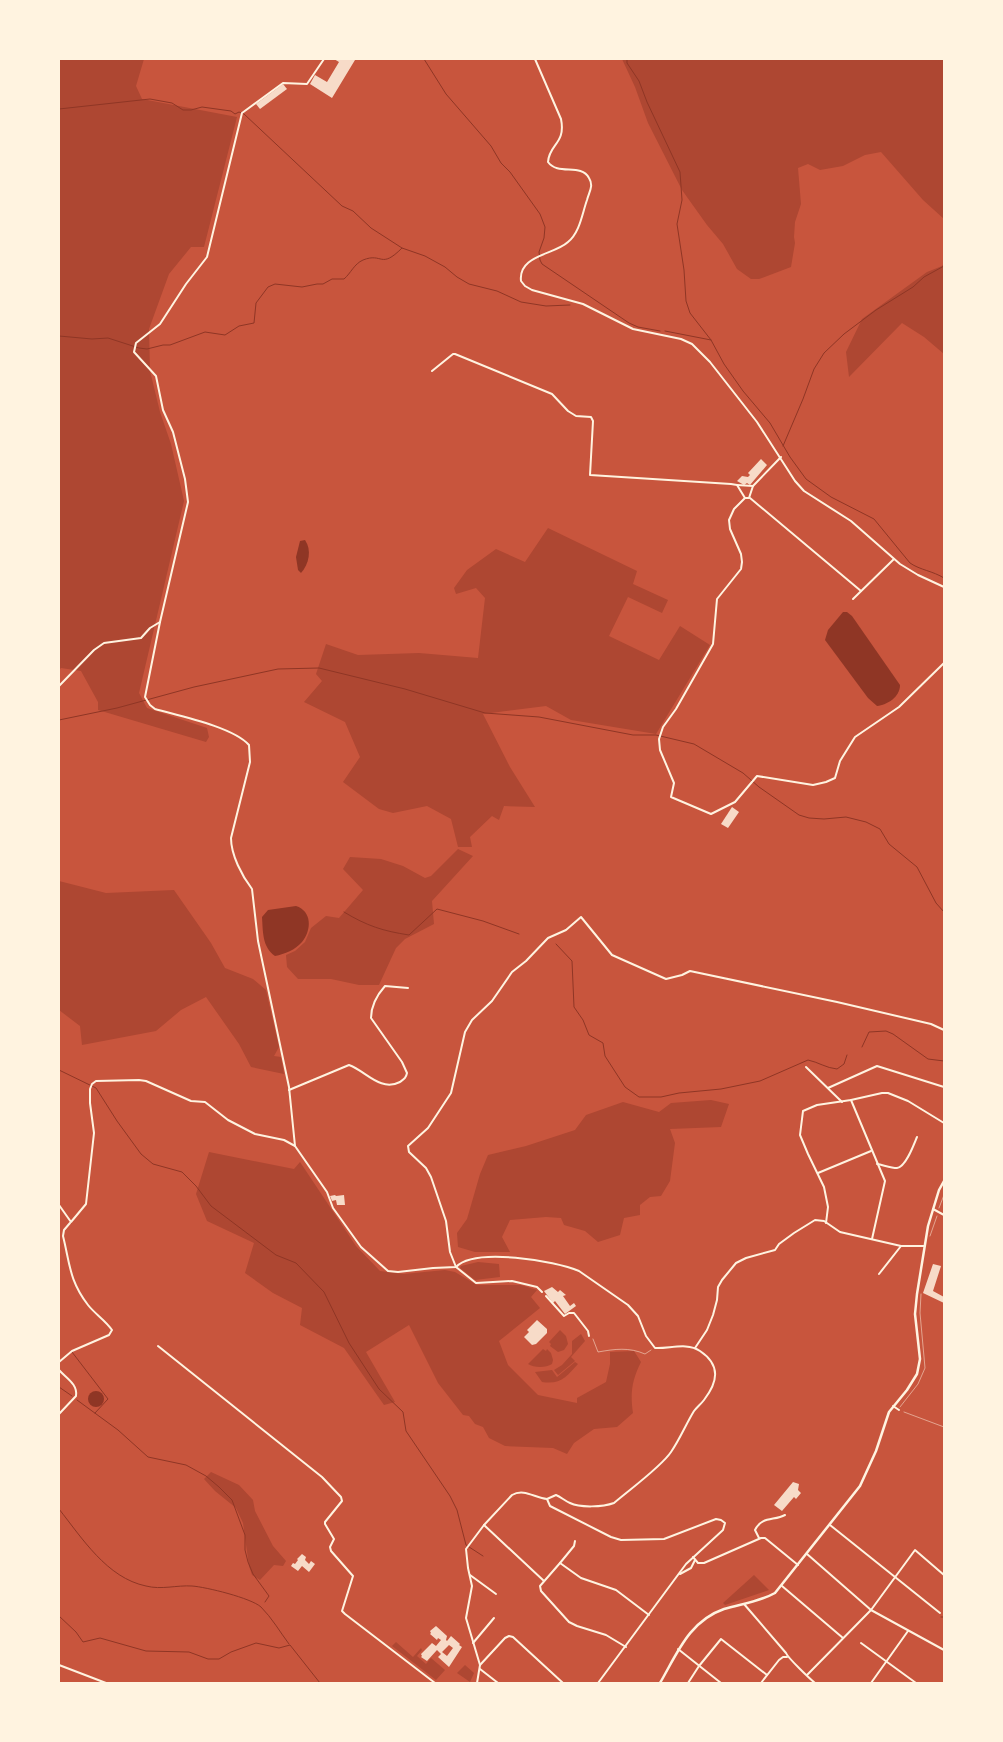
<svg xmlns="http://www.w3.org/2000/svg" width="1003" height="1742" viewBox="0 0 1003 1742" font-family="Roboto,sans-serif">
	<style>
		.green { fill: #ae4732 }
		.water { fill: #8f3625 }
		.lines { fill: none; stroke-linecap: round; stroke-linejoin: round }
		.stream { stroke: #8f3625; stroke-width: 1 }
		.building { fill: #f7dbc8; fill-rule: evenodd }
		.path { stroke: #fff3e0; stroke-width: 0.5 }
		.minor { stroke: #fff3e0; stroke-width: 2 }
		.tertiary { stroke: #fff3e0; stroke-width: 2.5 }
	</style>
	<rect width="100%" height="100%" fill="#c8553d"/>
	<!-- green -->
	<g class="green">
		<path d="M59 59H144L136 86 142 99 237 117 204 247H191L169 274 149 329 150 371 160 412 171 444 184 501 139 693 147 708 207 728 209 737 206 742 98 710V702L81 671 61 668 59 670Z"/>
		<path d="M622 59H944V219L923 200 881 152 865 155 843 166 820 170 808 164 798 168 801 204 795 222 794 237 795 243 791 267 759 279H751L737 269 723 244 707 225 682 190 648 123 635 87Z"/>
		<path d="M944 263V354L924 337 902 323 849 377 846 352 862 319 927 272 942 266Z"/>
		<path d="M548 528 637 571 633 584 668 600 662 613 628 597 609 636 659 660 680 626 710 645 656 734 571 720 546 706 483 714 510 767 535 807 504 806 499 820 492 816 470 837 472 847H458L451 819 427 806 393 813 379 809 343 782 360 757 345 722 304 702 322 681 316 674 326 644 358 655 419 653 478 658 485 598 476 588 456 594 454 588 467 570 496 549 525 562Z"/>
		<path d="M458 849 473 856 432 901 434 924 405 939 396 948 379 985H359L331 979H298L287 967 286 955 295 951 305 942 311 928 326 916 339 918 363 890 343 869 350 857 381 859 403 866 425 878 431 876Z"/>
		<path d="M59 881 106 893 174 890 211 943 225 968 253 979 266 990 279 1047 274 1056 281 1057 284 1074 251 1067 239 1044 206 997 181 1010 156 1031 82 1045 80 1026 59 1010Z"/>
		<path d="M711 1100 729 1104 721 1127 670 1129 675 1143 670 1181 661 1196 650 1197 640 1205V1215L624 1218 620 1235 598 1242 585 1231 564 1225 561 1218 546 1217 510 1220 502 1237 510 1252H475L458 1247 457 1233 467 1219 480 1174 488 1155 526 1146 575 1130 586 1115 623 1102 659 1112 671 1103Z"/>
		<path d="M209 1152 294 1169 300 1162 356 1246 380 1271 404 1274 445 1270 455 1272 477 1285H521L537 1290 531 1297 540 1308 499 1341 508 1365 538 1395 577 1403V1398L606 1382 610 1364V1352L634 1351 641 1362C632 1380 630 1393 633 1413L617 1427 594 1429 574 1443 567 1454 553 1448 505 1446 489 1438 483 1427 475 1424 469 1416 463 1415 438 1383 409 1325 366 1352 395 1402 384 1405 344 1348 300 1325 302 1308 273 1293 245 1273 254 1243 207 1221 196 1194Z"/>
		<path d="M478 1262 499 1264 500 1277 475 1280 460 1268 461 1266Z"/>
		<path d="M560 1330 566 1336 568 1344 564 1350 558 1352 550 1346 551 1344 549 1342Z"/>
		<path d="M581 1334 585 1341 571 1357 575 1361 558 1375 554 1370 562 1365 572 1354V1341Z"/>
		<path d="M543 1349 546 1351 547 1349 551 1353 553 1360 552 1364C546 1368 534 1368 528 1364Z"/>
		<path d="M575 1362 578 1364C567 1376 561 1385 542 1382L535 1372 552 1370 557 1377Z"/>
		<path d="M211 1472 239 1485 253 1500 255 1511 273 1546 286 1561 283 1566 274 1565 260 1580 252 1575 249 1566 243 1523 236 1508 215 1491 204 1479Z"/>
		<path d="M754 1575 769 1590 725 1605 723 1603Z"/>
		<path d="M396 1642 413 1657 421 1648 422 1650 417 1656 426 1664 431 1658 445 1670 436 1680 392 1646Z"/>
		<path d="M465 1665 474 1673 470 1682 457 1673Z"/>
	</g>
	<!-- water -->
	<g class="water">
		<path d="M305 540C312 550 309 564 301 573L298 570 296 557 300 541Z"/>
		<path d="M843 612H847L852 616 900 685C900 697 887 705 877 706L868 698 825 640 828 630Z"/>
		<path d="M296 906C312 911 312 930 302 942 295 950 285 954 275 956 262 947 263 931 262 917L268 910Z"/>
		<circle cx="96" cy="1399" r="8"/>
	</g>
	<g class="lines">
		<!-- stream -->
		<g class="stream">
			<path d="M424 59 446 94 491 146 501 163 510 172 540 214 545 227 544 238 539 252 540 260 542 264 629 323 638 327 660 331"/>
			<path d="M627 59V63L639 81 647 102 680 172 682 200 677 224 684 270 686 301 690 313 711 340 724 364 743 391 770 423 790 457 806 479 831 497 874 519 910 563C920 570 933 571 944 578"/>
			<path d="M59 109 150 99 172 103 183 110H191L202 107 231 111 235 114 239 112 244 114 342 206 353 211 371 228 402 248"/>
			<path d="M665 331 711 340"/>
			<path d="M59 336 92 339 108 338 139 348 147 349 163 345H170L205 332 225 335 239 326 254 323 256 303 268 287 275 284 302 287 317 284H323L332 279H344C351 273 354 264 363 260 383 252 380 270 402 248L425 256 445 267 457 277 469 284 497 291 521 302 546 306 570 305"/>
			<path d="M783 446 803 399 814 369 824 353 844 334 876 310 913 287 924 277 944 266"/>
			<path d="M59 720 117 708 194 687 278 669 319 668 405 689 485 713 539 717 633 735H656L694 744 743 773 759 787 799 815 809 818 824 819 846 817 866 822 880 829 889 844 917 867 936 903 944 912"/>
			<path d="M344 912C367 926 383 931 409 935L437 909 483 921 519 934"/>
			<path d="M556 944 572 961 574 1007 583 1020 589 1035 603 1043 605 1056 625 1087 639 1097H661L679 1093 721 1089 760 1081 808 1060C818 1062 826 1068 837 1069L844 1064 847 1055"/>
			<path d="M862 1047 869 1032 886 1031 893 1034 928 1059 944 1061"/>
			<path d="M59 1070 96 1088 117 1121 141 1154 153 1164 182 1172 196 1186 211 1206 276 1255 296 1263 324 1292 349 1343 379 1389 403 1412 406 1431 450 1496 457 1510 466 1545 483 1556"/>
			<path d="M72 1352 108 1399 95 1413"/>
			<path d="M59 1387 72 1396"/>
			<path d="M77 1400 118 1430 148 1457 186 1465 206 1476 219 1487 232 1500 245 1535V1550L248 1562 253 1574 269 1596 265 1602"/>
			<path d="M59 1509C82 1538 107 1578 146 1586 161 1590 177 1585 192 1586 206 1587 251 1598 261 1607 272 1618 280 1632 289 1644"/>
			<path d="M59 1616 76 1632 83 1642 100 1638 146 1651 189 1652 208 1659H219L231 1652 256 1643 279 1648 290 1645 320 1683"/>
			<path d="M941 1617H944"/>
		</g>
	</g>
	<!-- building -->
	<g class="building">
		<path d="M334 59 355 60 332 98 310 84 315 75 327 82 339 62Z"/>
		<path d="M283 84 287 89 260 109 256 104Z"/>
		<path d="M761 459 767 465 750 485 747 483 744 485 737 481 742 476 748 477 750 475 748 473Z"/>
		<path d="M732 807 739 812 728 828 721 824Z"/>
		<path d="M335 1195 336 1196 344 1195 345 1205H337L336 1200 332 1201 330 1196Z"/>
		<path d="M933 1264 941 1266 933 1291 944 1297V1303L923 1293Z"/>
		<path d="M552 1287 558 1292 560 1290 566 1295 563 1296 570 1306 574 1303 576 1306 565 1314 555 1301 553 1303 544 1291Z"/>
		<path d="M537 1320 547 1329V1333L536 1344 532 1345 524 1337 529 1332 527 1330Z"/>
		<path d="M793 1482 799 1484 798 1490 801 1493 796 1499 794 1497 782 1511 774 1505Z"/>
		<path d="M302 1554 306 1557 305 1560 309 1564 311 1561 315 1564 309 1572 302 1566 298 1571 291 1566 293 1563 295 1564 298 1560 297 1559Z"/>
		<path d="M436 1626 447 1636 446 1640 447 1641 451 1636 460 1644 459 1645 462 1647 449 1667 438 1657 441 1654 437 1650 427 1661 421 1657 422 1656 421 1654 432 1643 436 1646 441 1640 438 1638 437 1640 430 1634 431 1633 430 1631ZM449 1645 453 1648 447 1656 442 1652Z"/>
	</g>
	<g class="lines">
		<!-- path -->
		<g class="path">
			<path d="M939 1208 944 1195"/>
			<path d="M930 1236 937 1216"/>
			<path d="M593 1339 598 1352C615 1349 629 1347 645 1354L651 1350"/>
			<path d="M900 1407 918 1384 925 1368 920 1313 921 1294"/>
			<path d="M904 1412 944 1427"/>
		</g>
		<!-- minor -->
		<g class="minor">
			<path d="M535 59 561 119C566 144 549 144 548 162 558 176 581 163 589 178 594 186 589 192 587 200 582 214 580 232 568 242 554 255 518 255 521 281L525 286 532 290 583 304 633 329 681 339 692 344 710 362 757 422 795 481 804 491 851 521 900 564 918 575 944 587"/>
			<path d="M432 371 453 354H455L552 394 568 411 576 416 591 417 593 421 590 475 731 484 737 485 745 498"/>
			<path d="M781 457 753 486 749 498H745L734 509 729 520 730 529 741 554 742 562 741 569 717 599 713 644 676 709 663 727 659 739 660 750 674 783 671 797 711 814 735 802 757 776 813 785 826 782 835 778 840 761 855 737 899 707 944 663"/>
			<path d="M737 485 753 486"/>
			<path d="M750 498 861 591"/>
			<path d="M853 599 894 559"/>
			<path d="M59 686 94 650 104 643 141 638 150 628 160 622"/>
			<path d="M806 1067 842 1102"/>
			<path d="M828 1088 877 1066 944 1087"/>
			<path d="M289 1090 349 1065C366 1071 380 1092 400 1082 404 1079 406 1078 407 1073L402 1062 371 1018C371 1005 377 995 385 986L408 988"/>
			<path d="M851 1100 885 1181 872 1239"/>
			<path d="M295 1146 289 1087 258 941 252 889C242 876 231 855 231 838L250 762 249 745C233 727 180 716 155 709L150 705 145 697 160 622 188 502 185 479 173 432 163 410 156 376 134 352 136 343 160 324 186 284 207 257 242 113 283 83 307 84 324 59"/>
			<path d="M877 1164C883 1165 891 1168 897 1168 906 1167 914 1144 917 1137"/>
			<path d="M818 1173 871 1151"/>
			<path d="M59 1205 71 1222 86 1204 94 1133 90 1103V1089L92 1084 96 1081 139 1080 146 1081 191 1101 205 1102 228 1120 255 1134 284 1140 295 1146 327 1192 333 1208 361 1247 388 1271 398 1272 433 1268 456 1267C475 1247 555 1261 579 1271L628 1305 638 1316 646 1336 655 1348C669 1349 687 1342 700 1351 721 1365 718 1382 704 1400 701 1404 697 1407 694 1411 686 1424 680 1439 671 1452 661 1467 629 1490 614 1503 603 1507 580 1508 570 1503 565 1501 561 1497 556 1495L547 1499"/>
			<path d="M933 1209 944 1215"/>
			<path d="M826 1223 828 1207 824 1187 808 1154 800 1135 803 1111 817 1105 851 1100 882 1093H888L908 1101 944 1123"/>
			<path d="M879 1274 901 1246"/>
			<path d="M542 1292 537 1287 512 1281 476 1283 456 1267 450 1252 446 1221 431 1177 426 1168 409 1152 408 1146 428 1128 451 1093 465 1032 472 1020 492 1001 512 972 526 961 548 938 566 930 581 917 612 955 666 979 682 975 690 971 837 1002 931 1024 944 1030"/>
			<path d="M546 1296 564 1316 569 1313H574L588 1331 589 1336"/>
			<path d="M158 1346 322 1477 341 1497 342 1501 325 1522V1524L334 1539 330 1547 331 1551 353 1576 342 1611 345 1614 435 1683"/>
			<path d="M695 1348 707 1330 713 1315 717 1300 718 1287 722 1280 736 1263 746 1258 775 1250 779 1244 794 1233 815 1220 824 1221 840 1232 901 1246H924"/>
			<path d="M59 1362 72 1351 109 1335 112 1330C105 1320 95 1314 88 1305 69 1280 70 1264 63 1236L64 1230 70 1223"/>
			<path d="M59 1370C66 1378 78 1384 76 1396L59 1414"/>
			<path d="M893 1406 899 1410"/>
			<path d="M547 1499 550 1506 611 1537 621 1540 664 1539 716 1519 721 1520 725 1523 723 1530 686 1564 598 1683"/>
			<path d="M484 1525 544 1581"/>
			<path d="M830 1525 940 1613"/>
			<path d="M759 1538 755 1530C762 1516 774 1521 785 1515"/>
			<path d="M807 1554 871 1610 944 1650"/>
			<path d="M693 1557 698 1563H704L761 1538H765L798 1565"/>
			<path d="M560 1563 574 1546 575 1541"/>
			<path d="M680 1574 691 1568 695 1560"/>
			<path d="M470 1575 496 1594"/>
			<path d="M782 1586 843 1638"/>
			<path d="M744 1604 786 1653C788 1658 809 1678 815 1683"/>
			<path d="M473 1643 494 1618"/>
			<path d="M861 1643 916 1683"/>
			<path d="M626 1647 606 1635 577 1626 569 1622 541 1591 540 1586 560 1563 581 1578 616 1590 649 1615"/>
			<path d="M678 1649 721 1683"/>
			<path d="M59 1665 106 1683"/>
			<path d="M480 1665 505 1638 509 1636 513 1637 563 1683"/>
			<path d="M480 1669 498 1683"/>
			<path d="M807 1675 871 1610 915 1550 944 1575"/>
			<path d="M477 1683 480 1665 466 1618 472 1586 468 1568 466 1549 484 1525 512 1495C524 1488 535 1498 547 1499"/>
			<path d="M688 1683 699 1666 721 1639 767 1675"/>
			<path d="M761 1683 779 1660 783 1657H787"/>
			<path d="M871 1683 908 1631"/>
		</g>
		<!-- tertiary -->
		<path class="tertiary" d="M660 1683C677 1654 689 1621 724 1609 741 1604 759 1602 775 1593L860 1486 876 1451 889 1412 907 1390 917 1374 920 1359 915 1314 917 1294 928 1226 939 1190 944 1181"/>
	</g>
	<!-- border -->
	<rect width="1003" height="1742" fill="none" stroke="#fff3e0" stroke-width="120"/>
</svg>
